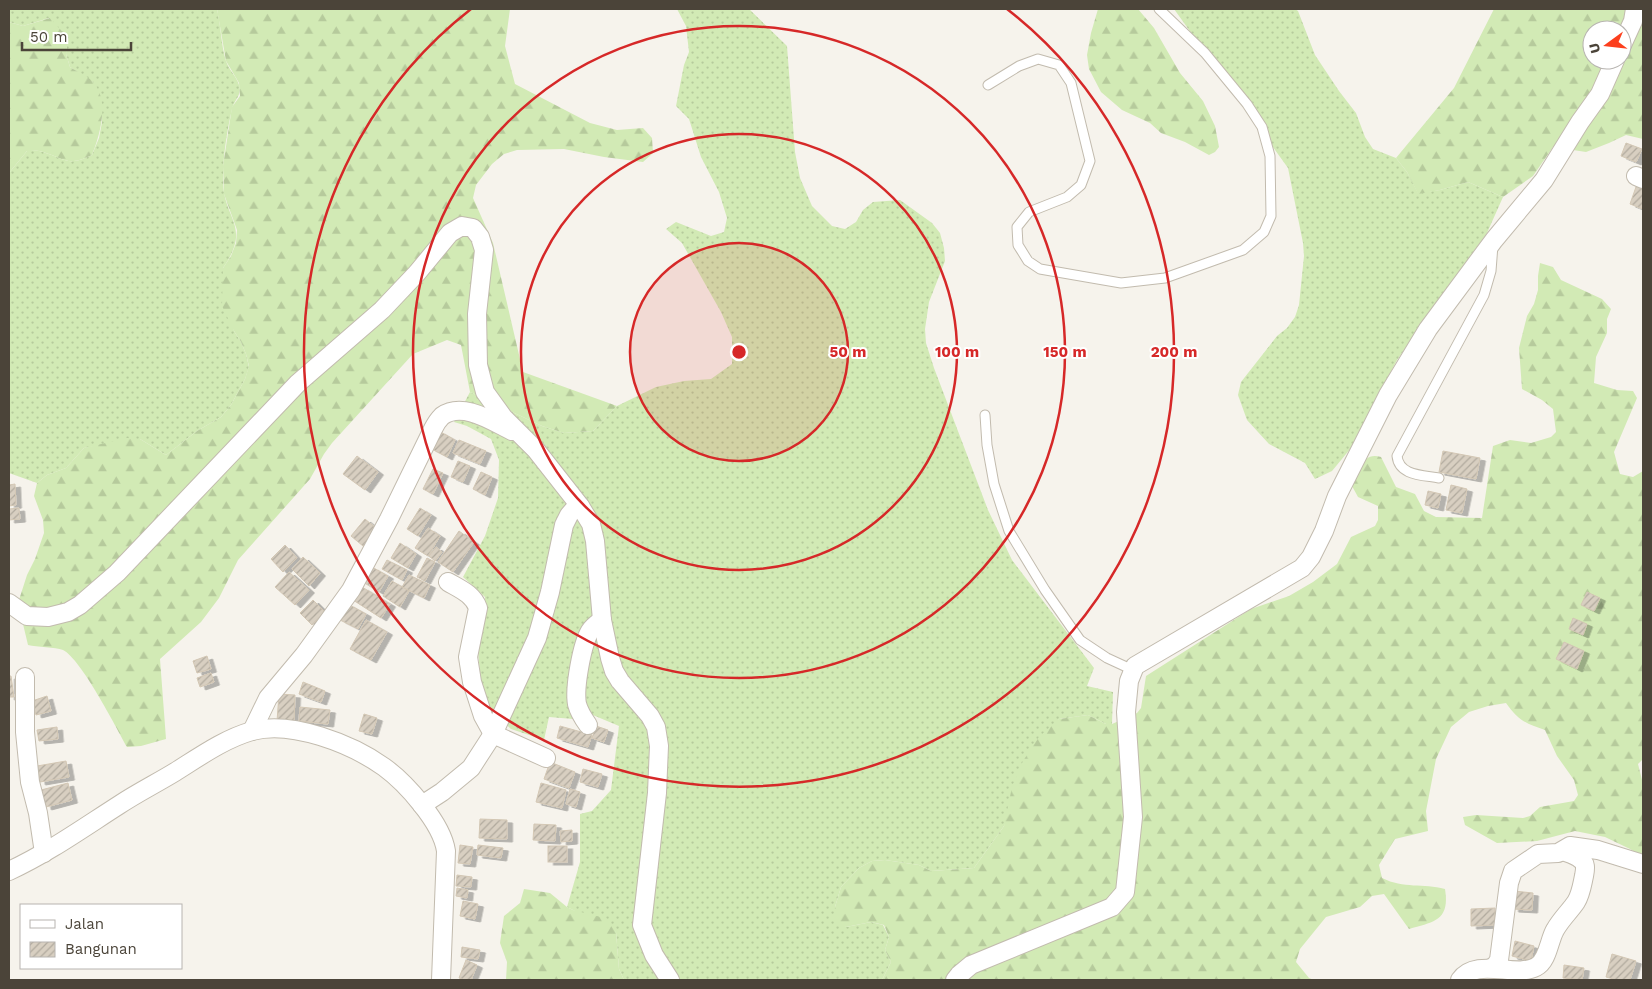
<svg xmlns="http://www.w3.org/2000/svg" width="1652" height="989" viewBox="0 0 1652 989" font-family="'Work Sans',sans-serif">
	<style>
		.grass { fill: url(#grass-dots) }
		.forest { fill: url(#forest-firs); fill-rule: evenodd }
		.building { fill: url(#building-hatch); stroke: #d3c7b4; filter: url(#shadow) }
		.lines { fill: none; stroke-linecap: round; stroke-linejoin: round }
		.service-casing { stroke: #c2bbae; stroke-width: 11 }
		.minor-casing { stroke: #c2bbae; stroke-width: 20 }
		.service { stroke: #fff; stroke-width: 9 }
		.minor { stroke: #fff; stroke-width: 18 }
		.ring { fill: none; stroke: #d62828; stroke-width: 2.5 }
		.centre { fill: #d62828; stroke: #fff; stroke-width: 2.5 }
		.ring-label { font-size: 15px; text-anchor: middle; font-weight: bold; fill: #d62828; stroke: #fff; stroke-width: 4; stroke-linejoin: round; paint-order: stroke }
	</style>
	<defs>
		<pattern id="grass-dots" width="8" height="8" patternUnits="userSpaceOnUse" patternTransform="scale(1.25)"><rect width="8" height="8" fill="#d2eab5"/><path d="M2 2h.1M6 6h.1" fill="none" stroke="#b6ca9c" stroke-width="1.8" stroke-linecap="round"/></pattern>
		<pattern id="forest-firs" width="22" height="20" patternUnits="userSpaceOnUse" patternTransform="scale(1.25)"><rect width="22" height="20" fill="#d2eab5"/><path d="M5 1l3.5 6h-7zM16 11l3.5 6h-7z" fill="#b6ca9c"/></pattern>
		<pattern id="building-hatch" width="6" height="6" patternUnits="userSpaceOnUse" patternTransform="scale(1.25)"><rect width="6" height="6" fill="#d8cfc1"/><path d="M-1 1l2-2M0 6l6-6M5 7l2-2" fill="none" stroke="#b1aa9e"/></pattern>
		<filter id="shadow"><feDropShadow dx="5.5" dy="3" stdDeviation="0" flood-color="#0004"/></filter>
	</defs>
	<rect width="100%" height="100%" fill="#f6f3ec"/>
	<!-- grass -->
	<g class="grass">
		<path d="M9 9H217C221 26 221 45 226 61 229 70 237 77 239 85 242 97 234 99 232 109 227 131 223 156 223 178 222 219 253 225 223 268L234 331 241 342 246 354 249 367 245 379 231 405 221 417 197 431 166 455 140 439 84 448 66 468 47 475 37 483 9 473V173L27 151C32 151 38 150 43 152 66 159 67 167 92 155L99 138 102 122V109L93 82 70 67 66 54 67 38 49 18 23 26 9 22Z"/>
		<path d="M677 9H749L787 46 795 152 800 178 812 206 832 226 845 229 856 222 863 210 873 202 900 200 932 223 940 233 944 248 945 261 929 302 925 329 926 343 934 368 988 510 1012 560 1094 668 1087 686 1113 692 1112 724H1106L1088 715 1059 719 1004 826 974 868 931 871 919 865 885 860 872 861 859 868 841 887 835 907 846 927 871 922 883 925 889 937 885 950 891 962 882 980H624L619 969 616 932 567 907 580 862V814L592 811 611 790 619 726 588 713 573 719 549 717 544 740 511 729 487 706 481 686 477 639 484 615 485 597 463 577 485 536 498 498 499 460 491 439 467 426 454 422 470 392 542 426 564 433 593 431 617 406 656 387 684 381 711 379 732 364V337L721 312 682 243 666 229 676 222 711 236 724 232 727 218 719 192 701 157 689 119 676 106 684 65 689 52 686 26Z"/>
		<path d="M1174 9H1295L1298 11 1315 55 1339 91 1356 113 1365 137 1373 149 1396 158 1407 172 1418 193 1440 190 1468 182 1503 197 1487 233 1397 360 1351 448 1332 471 1315 479 1305 463 1269 444 1247 420 1238 395 1241 382 1277 336 1287 328 1295 317 1299 305 1304 256 1303 243 1288 168Z"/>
	</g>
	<!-- forest -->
	<g class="forest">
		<path d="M217 9H510L505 46 515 84 590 123 617 130 643 128 652 138 653 153 643 162 604 157 564 149 517 150 504 154 492 164 476 185 473 198 493 243 523 372 617 406 593 431 564 433 542 426 470 392 461 345 447 340 413 354 332 443 324 454 310 479 238 560 219 598 201 622 160 659 166 739 141 746 127 747C116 727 81 659 63 650 55 647 37 647 28 645L18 603 27 575 35 559 44 533 43 520 34 496 37 483 47 475 66 468 84 448 127 438 140 439 166 455 197 431 221 417 231 405 245 379 249 366 246 354 241 342 234 331 222 306 223 268 231 256 236 243 237 230 224 194 223 166 232 107 240 96 239 83 226 61Z"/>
		<path d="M1098 9H1138L1154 28 1180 73 1203 101 1215 126 1219 147 1215 152 1209 155 1185 142 1161 133 1150 123 1122 110 1101 92 1089 69 1087 55 1091 33Z"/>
		<path d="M1494 9H1643V139L1626 135 1609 143 1586 152 1553 147 1533 176 1503 197 1468 182 1440 190 1418 194 1407 172 1396 158 1454 88ZM1592 30H1622V60H1592Z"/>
		<path d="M50 18 68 38 66 54 70 67C77 72 88 76 93 82 110 101 100 135 92 155 67 167 66 159 43 152 38 150 32 151 27 151L9 173V22L23 26Z"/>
		<path d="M1540 263 1553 267 1561 280 1602 299 1611 309 1607 319V333L1596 357 1594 383 1617 390 1633 391 1637 398 1614 452 1620 474 1633 477 1643 471V759L1638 764 1643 784V857L1630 849 1605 837 1575 831 1537 841 1497 843 1465 825 1463 817 1476 815 1523 818 1530 816 1540 807 1574 801 1578 795 1574 780 1557 756 1545 730C1526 724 1518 720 1506 703L1488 706 1469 712 1451 727 1436 759 1426 811 1428 831 1395 839 1379 865 1382 878C1404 889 1423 883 1445 889 1450 920 1435 922 1409 929L1384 894 1372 896 1360 907 1326 917 1300 949 1296 962 1309 978 1314 980H882L891 962 885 950 889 937 884 925 871 922 846 927 834 921 835 907 841 887 859 868 872 861 885 860 919 865 931 871 974 868 1004 826 1012 787 1023 761 1039 737 1059 719 1088 715 1106 724H1112L1137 713 1141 708 1146 676 1251 609 1289 596 1313 582 1337 564 1351 537 1375 526 1378 520V506L1358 497 1352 486C1358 472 1362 451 1381 457L1396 487 1415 494 1424 511 1436 517 1482 518 1493 446 1510 440 1531 443 1551 437 1556 432 1553 409 1542 400 1522 389 1519 348 1527 316 1534 304 1538 290V276Z"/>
		<path d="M524 889 550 893 567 907 573 910 608 919 616 932 619 969 624 980H506L507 962 500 943 504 916 520 903Z"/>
	</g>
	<!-- building -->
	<g class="building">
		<path d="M1626 143 1642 149 1636 162 1621 156Z"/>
		<path d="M1637 184 1643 186V209L1630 204Z"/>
		<path d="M439 431 455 440 447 457 430 448Z"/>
		<path d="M459 440 486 451 480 464 453 453Z"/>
		<path d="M1443 451 1480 458 1476 479 1439 472Z"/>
		<path d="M357 456 378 472 365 490 343 474Z"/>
		<path d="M458 461 470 466 463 482 451 477Z"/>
		<path d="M433 469 443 473 433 494 423 489Z"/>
		<path d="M481 472 492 477 485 495 473 489Z"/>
		<path d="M15 484 16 505 9 506V485Z"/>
		<path d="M1451 485 1467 489 1462 513 1446 510Z"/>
		<path d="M1428 491 1441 494 1438 508 1425 505Z"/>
		<path d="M19 508 20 519 9 520V509Z"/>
		<path d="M420 508 431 515 418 536 407 529Z"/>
		<path d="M365 519 377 529 363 546 351 536Z"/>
		<path d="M428 528 440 536 428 556 415 548Z"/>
		<path d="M459 531 474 542 453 572 438 562Z"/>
		<path d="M400 543 416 554 408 568 391 558Z"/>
		<path d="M285 545 297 558 283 572 271 559Z"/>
		<path d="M436 547 442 552 435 561 429 556Z"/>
		<path d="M303 557 320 573 309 586 292 569Z"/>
		<path d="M427 558 435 562 425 581 417 577Z"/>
		<path d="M387 560 407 570 402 580 382 569Z"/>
		<path d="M372 567 388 576 379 592 363 582Z"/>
		<path d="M289 572 309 590 295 605 275 587Z"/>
		<path d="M409 575 430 585 424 598 402 587Z"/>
		<path d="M392 581 409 591 400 607 383 596Z"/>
		<path d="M362 587 390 604 381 618 353 600Z"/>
		<path d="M1587 592 1600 598 1594 611 1581 605Z"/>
		<path d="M313 600 325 612 312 625 300 613Z"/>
		<path d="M348 604 366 614 358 629 340 620Z"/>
		<path d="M1573 618 1587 624 1583 635 1569 629Z"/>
		<path d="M366 620 387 632 371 660 350 649Z"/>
		<path d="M1564 642 1584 651 1577 669 1556 659Z"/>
		<path d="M207 656 211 669 197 673 193 661Z"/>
		<path d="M211 673 214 682 200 687 197 678Z"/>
		<path d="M9 676H11L14 697H9Z"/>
		<path d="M303 682 325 691 321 702 299 694Z"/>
		<path d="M279 694 295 695 294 722 277 721Z"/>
		<path d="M47 696 51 711 36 715 32 701Z"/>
		<path d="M300 707 330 710 328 724 299 721Z"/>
		<path d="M364 714 377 718 372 734 359 731Z"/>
		<path d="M560 726 592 735 588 747 557 738Z"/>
		<path d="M596 726 608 730 604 742 592 738Z"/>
		<path d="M57 727 58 739 39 741 37 730Z"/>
		<path d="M66 761 69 777 40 782 37 766Z"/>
		<path d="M550 762 575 772 569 788 544 779Z"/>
		<path d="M583 769 602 774 598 787 580 782Z"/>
		<path d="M68 783 72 800 46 807 41 790Z"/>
		<path d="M541 783 566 790 562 808 536 802Z"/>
		<path d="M570 789 580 792 576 807 566 804Z"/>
		<path d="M480 819 507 820V839L479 838Z"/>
		<path d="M534 824 556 825 555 841 533 840Z"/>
		<path d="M572 830V841L561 842 560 831Z"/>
		<path d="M460 845 473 847 470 864 458 863Z"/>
		<path d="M478 845 503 848 501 858 477 855Z"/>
		<rect x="548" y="846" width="19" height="16"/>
		<path d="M457 875 472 877 471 887 456 886Z"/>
		<path d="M457 888 468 890 467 898 456 896Z"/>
		<path d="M1514 891 1533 893 1532 910 1513 909Z"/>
		<path d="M463 901 478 904 475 919 460 916Z"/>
		<path d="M1495 908V925L1471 926V909Z"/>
		<path d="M1515 941 1534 946 1531 961 1512 956Z"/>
		<path d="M462 947 480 950 478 959 461 957Z"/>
		<path d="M1612 954 1636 961 1630 980H1617L1606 977Z"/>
		<path d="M466 960 477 965 471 980H465L459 978Z"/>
		<path d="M1564 965 1584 968 1582 980 1563 978Z"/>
	</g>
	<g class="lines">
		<!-- service casing -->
		<g class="service-casing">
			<g id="service">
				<path d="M988 85 1019 66 1038 59 1059 65 1071 83 1090 161 1081 185 1067 197 1029 212 1017 227 1018 245 1028 261 1040 269 1121 283 1165 278 1243 250 1264 232 1271 216 1270 156 1262 127 1247 104 1205 53 1159 9"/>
				<path d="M985 415 987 445 994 484 1009 531 1045 590 1080 640 1107 658 1133 670"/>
				<path d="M1439 478C1423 475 1399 476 1397 456L1484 295 1491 271 1493 245"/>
			</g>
		</g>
		<!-- minor casing -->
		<g class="minor-casing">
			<g id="minor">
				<path d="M1622 45 1633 21 1635 9"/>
				<path d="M1636 176 1643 179"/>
				<path d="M448 582C460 589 473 594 478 608L468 657 472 682 483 716 493 734 546 758"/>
				<path d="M9 603 27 616 48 617 68 612 80 605 117 573 298 383 382 310 417 273 450 233 462 226 473 228 480 237 484 250 477 314 478 365 485 392 503 417 536 450 580 506 591 524 595 541 602 620 610 658 614 671 620 681 650 716 656 727 659 746 657 793 642 925 654 955 670 980"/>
				<path d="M25 677V732L30 782 38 813 44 853"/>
				<path d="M588 725C583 718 579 712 577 704 574 688 582 644 590 631 593 626 598 623 602 620"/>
				<path d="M252 731 268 698 304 655 351 590 389 519 433 429C435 425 439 419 442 416 463 401 493 422 512 431"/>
				<path d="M422 805 442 792 471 768 493 734 537 638 550 592 564 525 569 515 575 508 580 506"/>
				<path d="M9 871C48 853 83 828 119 805 137 793 157 783 175 772 199 757 224 739 252 731 291 720 352 744 384 767 406 783 442 823 446 851L441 980"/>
				<path d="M1491 968 1495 966 1499 960 1509 883 1513 871 1538 854 1558 853 1570 846 1598 850 1643 864"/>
				<path d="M955 980 959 975 971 965 1112 907 1125 892 1133 817 1126 712 1129 681 1135 666 1302 568 1311 557 1324 531 1337 496 1388 395 1428 329 1494 240 1544 180 1580 122 1600 94 1615 60"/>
				<path d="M1460 980C1476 957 1515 978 1536 967 1548 961 1549 940 1555 930 1561 919 1570 911 1576 902 1581 894 1582 885 1584 876 1585 870 1587 863 1580 859 1576 855 1568 853 1563 851"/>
			</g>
		</g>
		<!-- service -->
		<use href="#service" class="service"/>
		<!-- minor -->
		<use href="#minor" class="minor"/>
	</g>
	<!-- distance rings -->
	<circle cx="739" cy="352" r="109" fill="#d62828" fill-opacity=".12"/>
	<g class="ring">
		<circle cx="739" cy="352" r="109"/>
		<circle cx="739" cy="352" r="218"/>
		<circle cx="739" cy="352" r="326"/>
		<path d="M1007 9A435 435 0 1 1 471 9"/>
	</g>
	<circle cx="739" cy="352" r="8" class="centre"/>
	<g class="ring-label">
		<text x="848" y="357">50 m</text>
		<text x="957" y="357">100 m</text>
		<text x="1065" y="357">150 m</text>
		<text x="1174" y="357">200 m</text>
	</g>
	<!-- border -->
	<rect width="1652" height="989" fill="none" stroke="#4b4439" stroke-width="20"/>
	<!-- legend -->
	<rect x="20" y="904" width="162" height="65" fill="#ffffff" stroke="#b7b4b0"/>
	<rect x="30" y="920" width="25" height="8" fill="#ffffff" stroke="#b7b4b0"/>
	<text x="65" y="929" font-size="15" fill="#4b4439">Jalan</text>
	<rect x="30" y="942" width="25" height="15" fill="url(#building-hatch)" stroke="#b7b4b0"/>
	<text x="65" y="954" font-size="15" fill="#4b4439">Bangunan</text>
	<!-- north arrow -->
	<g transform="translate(1607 45) rotate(255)"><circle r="24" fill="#ffffff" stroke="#b7b4b0"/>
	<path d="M0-4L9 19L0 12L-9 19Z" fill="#fc3f1d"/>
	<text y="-8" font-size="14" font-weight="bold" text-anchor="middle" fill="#4b4439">U</text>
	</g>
	<!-- scale -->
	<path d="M22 42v8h109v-8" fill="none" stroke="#4b4439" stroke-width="2.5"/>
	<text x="30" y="42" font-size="15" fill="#4b4439" stroke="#ffffff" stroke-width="4" paint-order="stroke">50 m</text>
</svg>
